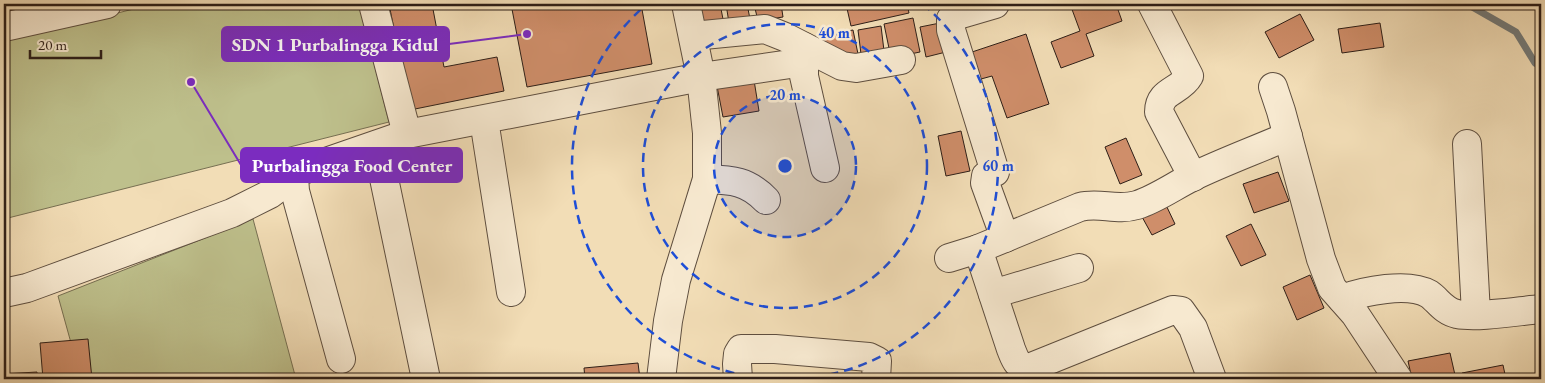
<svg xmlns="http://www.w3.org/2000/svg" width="1545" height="383" viewBox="0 0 1545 383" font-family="'EB Garamond',serif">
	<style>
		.green { fill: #bec08c; stroke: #766f52 }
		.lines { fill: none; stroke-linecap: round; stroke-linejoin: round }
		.stream { stroke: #737a79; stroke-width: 7 }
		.building { fill: #cf8e6a; stroke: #2d1e17 }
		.minor-casing { stroke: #5e4e3f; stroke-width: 30 }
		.minor { stroke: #f7e9d0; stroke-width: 28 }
		.ring { fill: none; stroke: #1d4ed8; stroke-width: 2.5; stroke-dasharray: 9 6 }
		.centre { fill: #1d4ed8; stroke: #f7e9d0; stroke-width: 2.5 }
		.ring-label { font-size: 15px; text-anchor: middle; font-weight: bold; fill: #1d4ed8; stroke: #f7e9d0; stroke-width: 5; stroke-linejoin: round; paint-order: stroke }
		.leader { fill: none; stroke: #7b2cbf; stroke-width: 2 }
		.callout-dot { fill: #7b2cbf; stroke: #f7e9d0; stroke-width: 2 }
		.callout { fill: #7b2cbf; stroke: #7b2cbf; stroke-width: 2 }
		.callout-label { font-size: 19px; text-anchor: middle; font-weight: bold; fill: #fff }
	</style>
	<rect width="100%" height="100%" fill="#f2ddb6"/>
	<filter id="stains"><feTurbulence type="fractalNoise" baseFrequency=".004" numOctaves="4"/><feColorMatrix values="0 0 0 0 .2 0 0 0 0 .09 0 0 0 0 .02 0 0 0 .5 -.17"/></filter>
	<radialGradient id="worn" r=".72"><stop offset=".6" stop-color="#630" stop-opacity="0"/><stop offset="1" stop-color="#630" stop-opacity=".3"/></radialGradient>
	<!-- green -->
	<g class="green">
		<path d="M154 4H359L389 122 4 219V41Z"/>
		<path d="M253 219 296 379H81L58 296Z"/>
	</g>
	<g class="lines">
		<!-- stream -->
		<path class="stream" d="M1467 4 1516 32 1535 63 1541 66"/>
	</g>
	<!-- building -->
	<g class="building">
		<path d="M389 4H432L444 67 497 57 504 91 410 110Z"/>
		<path d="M511 4H641L652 64 527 87Z"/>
		<path d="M696 4H720L724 24 700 28Z"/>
		<path d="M726 4H747L750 19 729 23Z"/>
		<path d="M754 4H781L783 17 758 21Z"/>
		<path d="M846 4H907L909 13 851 26Z"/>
		<path d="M1070 4H1116L1122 21 1086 34 1094 56 1061 68 1051 42 1080 31Z"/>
		<path d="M1300 14 1314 40 1279 58 1265 32Z"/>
		<path d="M913 18 920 52 891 58 884 24Z"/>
		<path d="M940 23 946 52 926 57 920 27Z"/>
		<path d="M1380 23 1384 47 1342 53 1338 29Z"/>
		<path d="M881 26 885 59 862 62 858 30Z"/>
		<path d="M853 30 858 54 836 57 825 54 822 36Z"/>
		<path d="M1026 34 1049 104 1007 118 992 76 981 79 972 52Z"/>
		<path d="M753 74 759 111 723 117 716 81Z"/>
		<path d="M961 131 970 171 946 176 938 136Z"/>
		<path d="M1126 138 1142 175 1120 184 1105 147Z"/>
		<path d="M1278 172 1289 201 1254 213 1243 184Z"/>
		<path d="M1165 203 1175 224 1152 235 1141 215Z"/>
		<path d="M1251 224 1266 255 1241 266 1226 236Z"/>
		<path d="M1310 275 1324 308 1297 320 1283 287Z"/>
		<path d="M88 339 92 379H43L40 343Z"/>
		<path d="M1450 353 1455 375 1433 379H1412L1408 361Z"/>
		<path d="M638 363 640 379H585L584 368Z"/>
		<path d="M1503 365 1506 379H1464L1462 373Z"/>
		<path d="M37 372V379H4V374Z"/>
	</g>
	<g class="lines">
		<!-- minor casing -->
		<g class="minor-casing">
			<g id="minor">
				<path d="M373 4 407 134 701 77 804 62"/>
				<path d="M995 4 954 16 951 19V30L995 172 986 176 985 183 1005 238"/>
				<path d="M1152 4 1189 76C1180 92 1159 90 1159 112L1193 177"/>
				<path d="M4 27 107 4"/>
				<path d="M693 36 765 29 785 37 842 66 856 68 901 60"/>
				<path d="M804 47V76L825 168"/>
				<path d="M1273 87 1281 111 1321 259 1332 288 1355 314 1398 379"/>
				<path d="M484 120 511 292"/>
				<path d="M1467 144 1476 314"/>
				<path d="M377 145 426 379"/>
				<path d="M707 179C732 180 748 181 766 200"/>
				<path d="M978 249 1011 349C1015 359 1017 367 1029 368L1173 310 1181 311 1193 328 1212 379"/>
				<path d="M949 258 978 249 1080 207C1099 202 1117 211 1137 205 1156 199 1174 186 1192 177 1223 162 1256 150 1288 136"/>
				<path d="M4 293 27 288 232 213 270 194 294 176"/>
				<path d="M993 294 1079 268"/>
				<path d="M1342 299C1364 291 1408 282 1429 294 1438 300 1443 311 1457 314 1478 318 1518 311 1541 309"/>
				<path d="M341 359 298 202 295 191 294 176 300 171 407 134"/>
				<path d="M661 379 668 321 676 280 707 179V133L701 77 686 4"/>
				<path d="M738 379 737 364 738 354 741 349H775L869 357 877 361 876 379"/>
			</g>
		</g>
		<!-- minor -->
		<use href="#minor" class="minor"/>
	</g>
	<!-- distance rings -->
	<circle cx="785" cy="166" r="71" fill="#1d4ed8" fill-opacity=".12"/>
	<g class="ring">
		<circle cx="785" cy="166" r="71"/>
		<circle cx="785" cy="166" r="142"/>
		<path d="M923 4A213 213 0 1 1 647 4"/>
	</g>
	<circle cx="785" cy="166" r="8" class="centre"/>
	<g class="ring-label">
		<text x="834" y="38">40 m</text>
		<text x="785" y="100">20 m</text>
		<text x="998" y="171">60 m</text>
	</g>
	<!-- callouts -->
	<path class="leader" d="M527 34L449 44M191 82L241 165"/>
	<g class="callout-dot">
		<circle cx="527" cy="34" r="5"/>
		<circle cx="191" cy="82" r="5"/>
	</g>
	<g class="callout">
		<rect x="222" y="27" width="227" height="34" rx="5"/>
		<rect x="241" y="148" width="221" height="34" rx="5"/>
	</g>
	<g class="callout-label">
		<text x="335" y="51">SDN 1 Purbalingga Kidul</text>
		<text x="352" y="172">Purbalingga Food Center</text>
	</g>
	<!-- margin -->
	<rect width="1545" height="383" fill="none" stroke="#f2ddb6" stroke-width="20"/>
	<rect x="5" y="5" width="1535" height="373" fill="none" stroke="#2d1e17" stroke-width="2.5"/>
	<rect x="10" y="10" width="1525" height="363" fill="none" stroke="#2d1e17"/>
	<!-- scale -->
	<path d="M30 50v8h71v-8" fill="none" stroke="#2d1e17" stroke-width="2.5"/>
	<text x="38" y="50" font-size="15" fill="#2d1e17" stroke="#f7e9d0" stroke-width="4" paint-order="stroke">20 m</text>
	<rect width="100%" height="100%" filter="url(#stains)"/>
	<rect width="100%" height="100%" fill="url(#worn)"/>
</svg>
